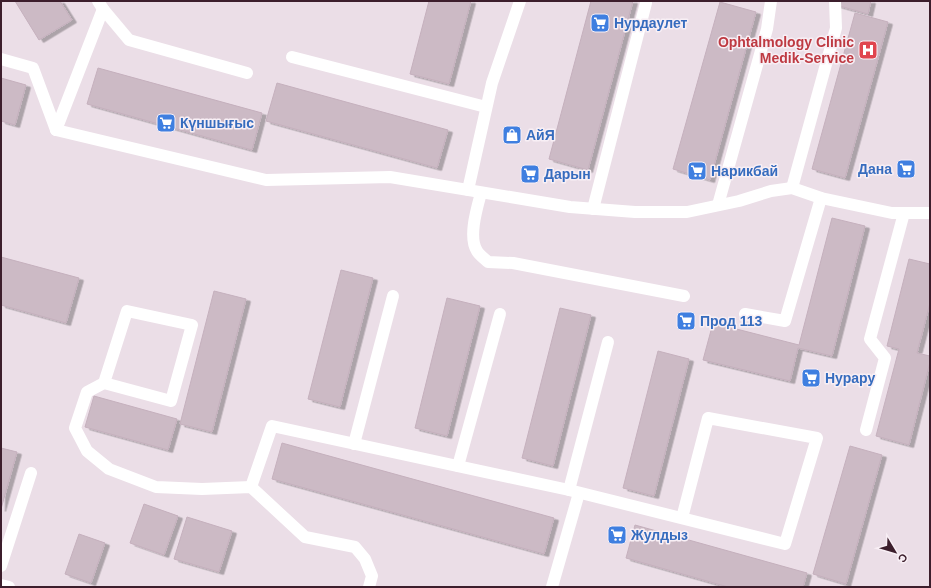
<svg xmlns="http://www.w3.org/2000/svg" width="931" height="588" viewBox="0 0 931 588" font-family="Arial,sans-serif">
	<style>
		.building { fill: #ccbac5; stroke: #c5b0bd; filter: url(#shadow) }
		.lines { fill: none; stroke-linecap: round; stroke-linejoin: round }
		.minor { stroke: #fff; stroke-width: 12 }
		.labels { text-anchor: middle; stroke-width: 3; stroke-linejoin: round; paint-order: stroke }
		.shop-label { font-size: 14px; font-weight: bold; fill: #366cbe; stroke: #f8eff5; text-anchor: start }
		.health-label { font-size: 14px; font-weight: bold; fill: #be3a42; stroke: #f8eff5; text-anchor: end }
	</style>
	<defs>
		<filter id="shadow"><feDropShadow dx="4.5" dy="2.5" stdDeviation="0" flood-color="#0004"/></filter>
	</defs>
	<rect width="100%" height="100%" fill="#ebdee7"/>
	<!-- building -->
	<g class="building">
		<path d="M15 1H60L72 20 39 40Z"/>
		<path d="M429 1H471L449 84 410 74Z"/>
		<path d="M591 1H633L588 170 549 159Z"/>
		<path d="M838 1H871L868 14 836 5Z"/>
		<path d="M720 2 756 12 710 180 673 169Z"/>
		<path d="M855 13 888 22 845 178 812 169Z"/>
		<path d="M98 68 262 113 252 150 87 104Z"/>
		<path d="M1 78 26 85 15 125 1 121Z"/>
		<path d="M277 83 448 130 437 168 266 121Z"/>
		<path d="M832 218 865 226 832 356 798 348 790 381 703 360 713 323 799 345Z"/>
		<path d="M1 257 79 278 66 323 1 305Z"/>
		<path d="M909 259 930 264V303L917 353 930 356V362L909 445 876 436 899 349 887 346Z"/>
		<path d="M341 270 373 278 340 407 308 399Z"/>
		<path d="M214 291 246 299 212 432 180 424Z"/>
		<path d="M447 298 480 306 447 436 415 428Z"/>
		<path d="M560 308 591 315 553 466 522 458Z"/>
		<path d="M658 351 689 359 654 496 623 488Z"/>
		<path d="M94 396 177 419 168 450 85 427Z"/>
		<path d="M282 443 554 518 544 554 272 479Z"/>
		<path d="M850 446 882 455 846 584 813 574Z"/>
		<path d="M1 448 17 452 1 509Z"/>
		<path d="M144 504 178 516 164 555 130 543Z"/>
		<path d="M187 517 232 531 219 572 174 559Z"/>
		<path d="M635 525 807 573 803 587H728L626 558Z"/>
		<path d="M79 534 105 543 91 583 65 574Z"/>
	</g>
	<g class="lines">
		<!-- minor -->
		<g class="minor">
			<path d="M98 1 103 9 129 40 247 73"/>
			<path d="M103 9 56 130 266 180 390 177 570 207 635 212H687L739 201 771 191 792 188 821 198 892 213H930"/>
			<path d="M292 57 486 107"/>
			<path d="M1 59 33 68 56 130"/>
			<path d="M792 188 836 28 835 1"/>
			<path d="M468 190 492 83 520 1"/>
			<path d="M481 193C477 208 468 237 477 251 479 255 485 259 488 262L513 263 684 296"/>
			<path d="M718 205 767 29 771 1"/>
			<path d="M593 209 646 3V1"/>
			<path d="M745 314 785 321 821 198"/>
			<path d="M104 383 127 311 192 325 171 401 104 383 87 392 75 428 87 451 109 469 156 487 202 489 251 487 305 537 355 547 365 559 372 576 369 587"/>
			<path d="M866 430 885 358 870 339 904 213"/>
			<path d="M354 444 393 296"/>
			<path d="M458 466 500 314"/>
			<path d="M251 487 272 426 569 490 785 544 817 438 708 418 682 518"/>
			<path d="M569 490 608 342"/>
			<path d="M1 566 31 473"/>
			<path d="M1 585 9 587"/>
			<path d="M552 587 579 493"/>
		</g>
	</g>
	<!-- icons -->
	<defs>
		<g id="supermarket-square" transform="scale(1)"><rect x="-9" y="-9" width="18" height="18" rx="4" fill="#3f7fe0" stroke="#f8eff5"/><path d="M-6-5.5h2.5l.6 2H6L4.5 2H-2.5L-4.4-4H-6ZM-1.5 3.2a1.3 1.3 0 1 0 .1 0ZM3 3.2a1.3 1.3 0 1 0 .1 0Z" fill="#fff"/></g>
		<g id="hospital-square" transform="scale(1)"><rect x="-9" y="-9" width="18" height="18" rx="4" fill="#e0444e" stroke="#f8eff5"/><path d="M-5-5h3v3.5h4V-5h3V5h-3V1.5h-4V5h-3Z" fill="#fff"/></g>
		<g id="shop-square" transform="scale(1)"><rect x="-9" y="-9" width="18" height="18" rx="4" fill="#3f7fe0" stroke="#f8eff5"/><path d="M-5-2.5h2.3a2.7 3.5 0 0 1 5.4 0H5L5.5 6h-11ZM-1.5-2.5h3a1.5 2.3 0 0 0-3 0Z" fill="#fff"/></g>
	</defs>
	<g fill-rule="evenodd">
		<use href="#supermarket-square" x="600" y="23"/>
		<use href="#hospital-square" x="868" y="50"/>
		<use href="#supermarket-square" x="166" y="123"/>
		<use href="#shop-square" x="512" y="135"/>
		<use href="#supermarket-square" x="906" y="169"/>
		<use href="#supermarket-square" x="697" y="171"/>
		<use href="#supermarket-square" x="530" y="174"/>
		<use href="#supermarket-square" x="686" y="321"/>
		<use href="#supermarket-square" x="811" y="378"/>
		<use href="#supermarket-square" x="617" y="535"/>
	</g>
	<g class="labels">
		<!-- shop labels -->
		<g class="shop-label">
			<text x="614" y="28">Нурдаулет</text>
			<text x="180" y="128">Күншығыс</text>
			<text x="526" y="140">АйЯ</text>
			<text x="892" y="174" text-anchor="end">Дана</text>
			<text x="711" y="176">Нарикбай</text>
			<text x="544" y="179">Дарын</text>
			<text x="700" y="326">Прод 113</text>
			<text x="825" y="383">Нурару</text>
			<text x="631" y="540">Жулдыз</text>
		</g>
		<!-- health labels -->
		<g class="health-label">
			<text x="854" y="47">Ophtalmology Clinic<tspan x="854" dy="16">Medik-Service</tspan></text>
		</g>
	</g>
	<!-- border -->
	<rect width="931" height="588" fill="none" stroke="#3c1e2c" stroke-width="4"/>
	<!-- north arrow -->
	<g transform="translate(895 552) rotate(128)" stroke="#f8eff5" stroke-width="3" paint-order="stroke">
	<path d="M0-3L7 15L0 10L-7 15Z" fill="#3c1e2c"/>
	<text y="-6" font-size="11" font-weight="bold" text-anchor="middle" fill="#3c1e2c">С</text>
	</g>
</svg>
